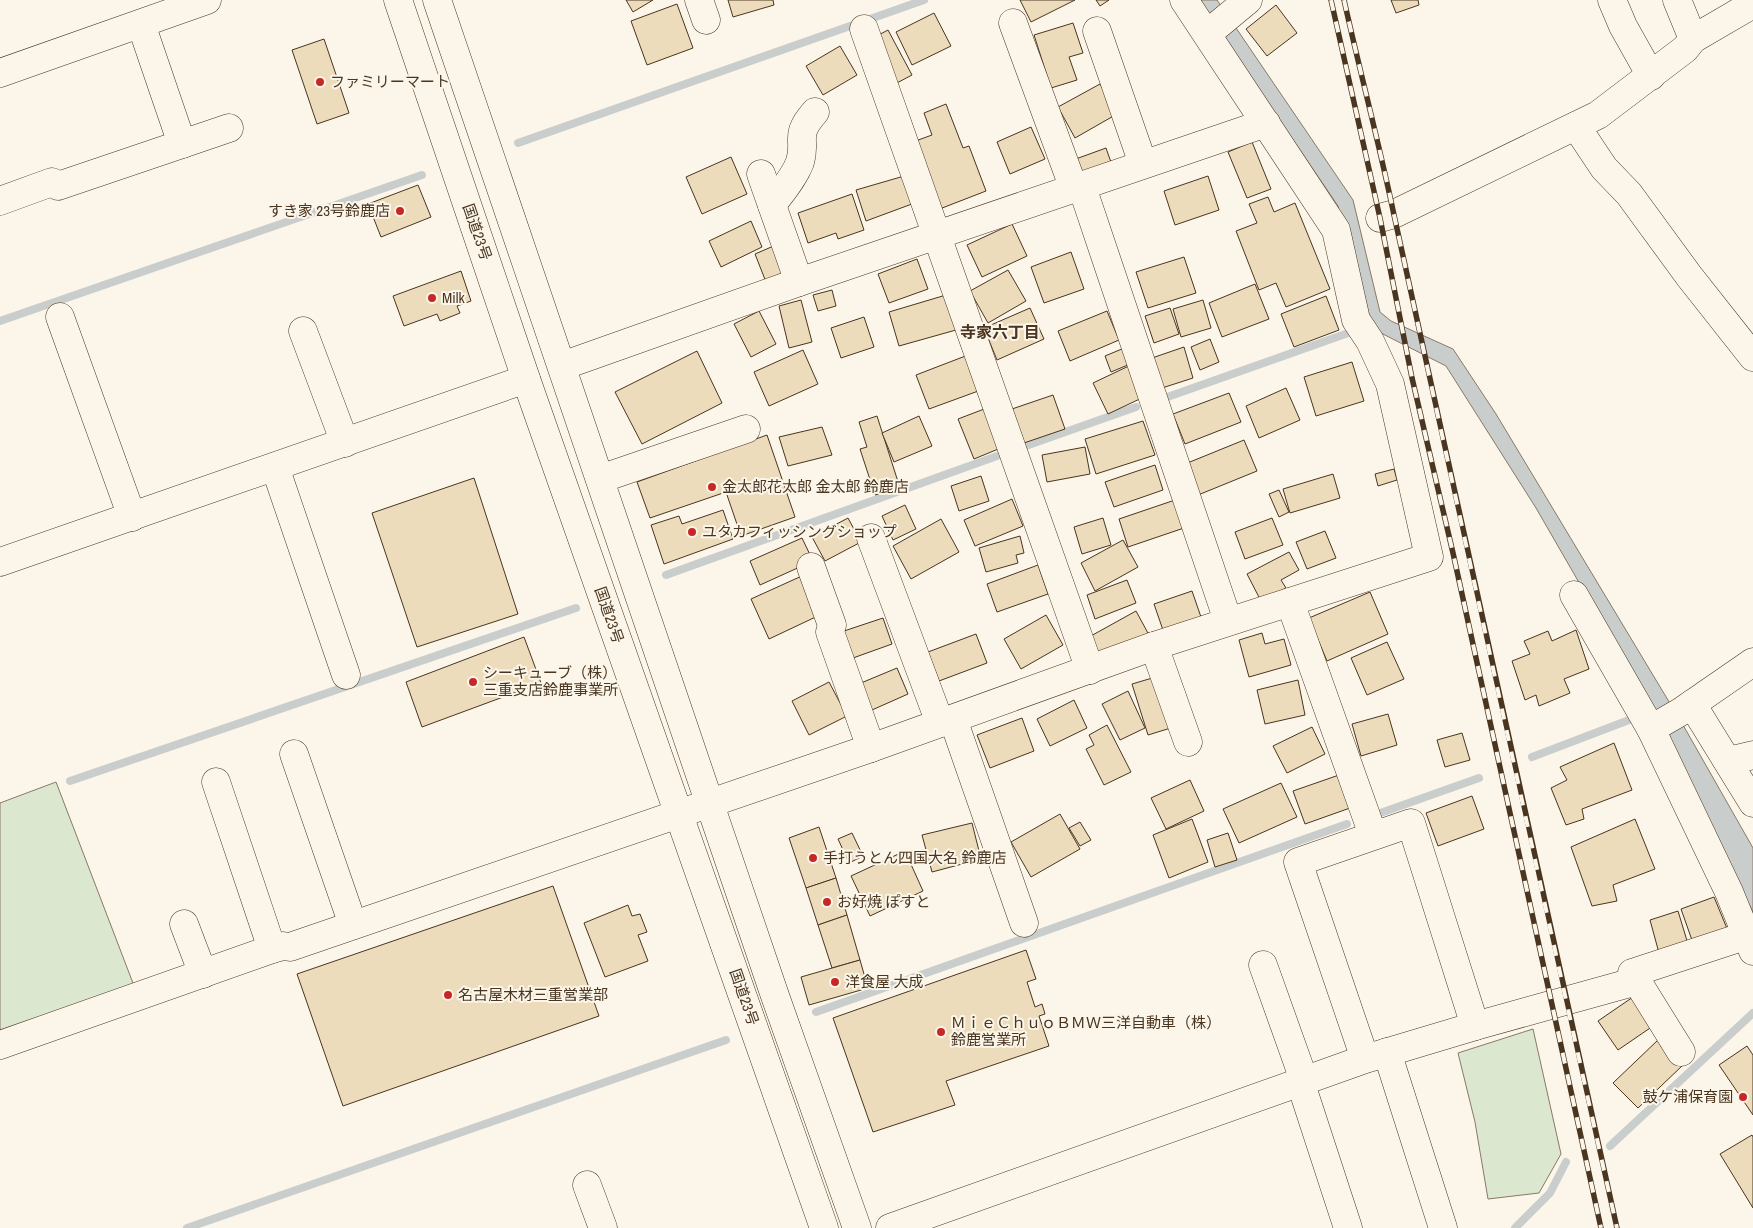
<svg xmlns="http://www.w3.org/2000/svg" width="1753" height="1228" viewBox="0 0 1753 1228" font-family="'Archivo Narrow','Noto Sans JP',sans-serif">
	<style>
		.green { fill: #dce7d0; stroke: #887966 }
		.water { fill: #c9cecd; stroke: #887966 }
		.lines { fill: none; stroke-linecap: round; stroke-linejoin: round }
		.stream { stroke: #c9cecd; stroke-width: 8 }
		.building { fill: #ecdcbc; stroke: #4a3520 }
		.minor-casing { stroke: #4a3520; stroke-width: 29 }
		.highway-casing { stroke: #4a3520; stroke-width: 29 }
		.minor { stroke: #fbf6e9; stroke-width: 28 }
		.highway { stroke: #fbf6e9; stroke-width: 28 }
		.rail-casing { stroke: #4a3520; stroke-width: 5.5 }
		.rail { stroke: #fbf6e9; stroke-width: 4; stroke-dasharray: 11; stroke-linecap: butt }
		.poi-dot { fill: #c62828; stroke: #fbf6e9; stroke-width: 2 }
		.labels { text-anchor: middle; stroke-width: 4; stroke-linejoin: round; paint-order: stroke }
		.poi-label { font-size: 15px; fill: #4a3520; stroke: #fbf6e9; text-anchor: start }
		.street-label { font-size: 15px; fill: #4a3520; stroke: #fbf6e9 }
		.neighbourhood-label { font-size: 16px; font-weight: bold; fill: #4a3520; stroke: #fbf6e9 }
	</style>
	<rect width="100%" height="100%" fill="#fbf6e9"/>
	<!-- green -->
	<g class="green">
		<path d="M56 782 136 991 2 1035 0 1029V803Z"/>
		<path d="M1533 1029 1561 1154 1539 1193 1488 1199 1475 1122 1458 1053Z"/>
	</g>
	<!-- water -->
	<path class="water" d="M1198 0H1217L1353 200 1380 312 1391 321 1453 349 1496 414 1683 725 1753 848V912L1641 690 1536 508 1446 366 1375 330 1365 319 1338 206Z"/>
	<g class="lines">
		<!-- stream -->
		<g class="stream">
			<path d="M518 143 924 0"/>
			<path d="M0 321 422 175"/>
			<path d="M1159 400 1351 332"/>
			<path d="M1020 448 1136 407"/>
			<path d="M666 575 997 456"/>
			<path d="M1532 757 1629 720"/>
			<path d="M70 781 576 608"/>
			<path d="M1372 816 1479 778"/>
			<path d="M816 1012 1347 824"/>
			<path d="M1610 1146 1753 1013"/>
			<path d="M187 1228 726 1040"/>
			<path d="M1515 1228 1550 1193 1566 1162"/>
		</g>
	</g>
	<!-- building -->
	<g class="building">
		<path d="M626 0H653L633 12Z"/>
		<path d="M728 0H773L774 5 733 17Z"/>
		<path d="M1020 0H1075L1031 22Z"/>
		<path d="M1096 0H1109L1100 6Z"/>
		<path d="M1391 0H1418L1419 5 1396 13Z"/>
		<path d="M677 4 693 48 647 65 631 21Z"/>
		<path d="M1276 5 1297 33 1267 56 1246 29Z"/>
		<path d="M934 13 951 46 912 65 896 32Z"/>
		<path d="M1073 23 1083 53 1069 57 1077 80 1051 88 1034 35Z"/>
		<path d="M888 30 912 75 895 84 871 39Z"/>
		<path d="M324 39 349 113 317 124 292 50Z"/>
		<path d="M840 46 857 75 823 95 806 66Z"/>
		<path d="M1100 84 1117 114 1075 138 1058 107Z"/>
		<path d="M946 104 963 148 969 146 986 191 937 210 910 143 932 135 924 113Z"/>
		<path d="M1031 127 1045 159 1010 174 997 142Z"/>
		<path d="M1252 142 1271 189 1247 198 1228 152Z"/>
		<path d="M1106 148 1113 168 1080 180 1073 160Z"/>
		<path d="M731 157 747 194 702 214 686 177Z"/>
		<path d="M911 174 920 201 866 221 856 190Z"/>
		<path d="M1208 176 1219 210 1175 225 1164 191Z"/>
		<path d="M418 185 431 217 381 237 368 204Z"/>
		<path d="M852 194 864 230 838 239 836 233 808 243 798 213Z"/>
		<path d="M1268 197 1274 212 1295 203 1330 289 1286 307 1276 283 1259 290 1236 231 1257 223 1249 204Z"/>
		<path d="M751 221 762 247 721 267 709 241Z"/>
		<path d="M1012 224 1027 256 982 277 967 245Z"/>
		<path d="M776 245 787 273 766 282 755 254Z"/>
		<path d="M1071 252 1084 289 1044 303 1031 267Z"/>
		<path d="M1184 257 1196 293 1148 308 1136 272Z"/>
		<path d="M917 259 928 289 889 303 878 274Z"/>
		<path d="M1008 270 1026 301 988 323 970 291Z"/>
		<path d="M461 271 471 301 457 306 460 313 440 321 437 314 404 326 393 296Z"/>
		<path d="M1255 284 1269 319 1222 337 1209 303Z"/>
		<path d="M832 290 836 306 818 311 813 295Z"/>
		<path d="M946 295 956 330 899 346 889 312Z"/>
		<path d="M1326 296 1339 330 1294 347 1281 314Z"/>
		<path d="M801 300 812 342 789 348 779 306Z"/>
		<path d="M1203 300 1211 328 1181 337 1173 309Z"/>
		<path d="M1030 308 1044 339 997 360 984 328Z"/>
		<path d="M1170 308 1179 334 1154 343 1145 316Z"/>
		<path d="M759 311 776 344 751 357 734 324Z"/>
		<path d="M1107 311 1119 340 1070 361 1058 331Z"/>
		<path d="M864 317 874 347 841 358 831 328Z"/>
		<path d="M1210 339 1219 362 1200 370 1191 347Z"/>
		<path d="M1129 346 1135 362 1111 372 1105 356Z"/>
		<path d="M1184 347 1193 378 1162 388 1152 358Z"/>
		<path d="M803 350 818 384 769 406 754 372Z"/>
		<path d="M697 351 722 403 642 444 615 392Z"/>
		<path d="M968 355 981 390 929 409 916 375Z"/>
		<path d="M1352 362 1364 401 1316 416 1304 377Z"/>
		<path d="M1133 364 1148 395 1108 414 1093 383Z"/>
		<path d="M1286 388 1300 420 1259 438 1246 406Z"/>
		<path d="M1229 393 1241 422 1185 444 1173 414Z"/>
		<path d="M1053 395 1065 429 1021 444 1009 410Z"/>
		<path d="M992 406 1008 445 974 459 958 419Z"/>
		<path d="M877 416 900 488 875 495 860 449 867 447 859 422Z"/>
		<path d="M919 416 932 446 894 462 882 433Z"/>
		<path d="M1143 421 1155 455 1096 474 1085 439Z"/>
		<path d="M822 427 832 455 788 466 779 437Z"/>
		<path d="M767 435 795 517 741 536 726 492 650 518 637 482Z"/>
		<path d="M1244 440 1257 471 1198 495 1185 464Z"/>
		<path d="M1085 447 1090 474 1047 482 1042 455Z"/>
		<path d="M1155 465 1163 490 1114 507 1105 482Z"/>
		<path d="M1394 469 1397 480 1378 486 1375 474Z"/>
		<path d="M1333 474 1340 498 1290 513 1283 489Z"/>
		<path d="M981 476 989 501 959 511 951 486Z"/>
		<path d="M474 478 518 614 417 647 372 513Z"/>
		<path d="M1279 490 1289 512 1279 517 1269 494Z"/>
		<path d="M1012 499 1023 526 975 546 964 520Z"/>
		<path d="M1175 500 1184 528 1128 547 1119 519Z"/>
		<path d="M905 505 916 529 893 540 882 516Z"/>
		<path d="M723 510 733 539 664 564 651 525 679 516 682 524Z"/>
		<path d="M848 518 861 542 825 561 812 537Z"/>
		<path d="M1103 518 1111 545 1082 554 1074 527Z"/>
		<path d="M1272 518 1283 545 1245 559 1235 532Z"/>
		<path d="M941 519 959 552 911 579 893 546Z"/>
		<path d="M1325 531 1336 558 1307 569 1296 542Z"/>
		<path d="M1020 536 1024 553 1016 555 1018 563 986 572 979 548Z"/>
		<path d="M802 538 813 561 760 585 750 561Z"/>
		<path d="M1123 540 1138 567 1095 591 1081 563Z"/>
		<path d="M1289 552 1299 570 1281 580 1286 588 1261 601 1247 574Z"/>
		<path d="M1038 565 1048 594 997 612 987 584Z"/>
		<path d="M804 575 822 614 769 639 751 599Z"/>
		<path d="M1127 580 1136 603 1095 619 1087 595Z"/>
		<path d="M1192 591 1202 620 1164 633 1154 604Z"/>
		<path d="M1370 592 1388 634 1327 661 1309 618Z"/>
		<path d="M1136 611 1149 635 1101 661 1089 637Z"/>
		<path d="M1046 615 1063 645 1021 669 1004 639Z"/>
		<path d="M883 618 892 644 853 658 844 631Z"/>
		<path d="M1576 630 1589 669 1564 679 1570 693 1539 706 1536 695 1525 700 1512 661 1530 654 1524 641 1548 631 1552 641Z"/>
		<path d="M1262 633 1265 644 1284 639 1291 665 1249 677 1239 640Z"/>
		<path d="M976 634 987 663 939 681 928 652Z"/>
		<path d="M524 637 541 683 422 727 406 682Z"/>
		<path d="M1387 642 1404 679 1367 695 1351 658Z"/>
		<path d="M897 668 908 694 872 710 861 683Z"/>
		<path d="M1159 676 1174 727 1148 735 1132 684Z"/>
		<path d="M1298 680 1305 715 1265 724 1257 690Z"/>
		<path d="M829 682 847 716 809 735 792 701Z"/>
		<path d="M1128 691 1145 728 1120 740 1102 704Z"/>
		<path d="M1074 700 1087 728 1050 746 1037 719Z"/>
		<path d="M1388 714 1397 745 1361 756 1352 724Z"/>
		<path d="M1022 718 1034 751 990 768 977 735Z"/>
		<path d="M1107 725 1131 772 1104 785 1086 749 1094 745 1089 735Z"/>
		<path d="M1312 727 1325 754 1287 773 1273 746Z"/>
		<path d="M1462 733 1470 760 1445 767 1437 740Z"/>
		<path d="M1614 743 1632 790 1582 809 1584 819 1566 825 1551 788 1567 780 1560 767Z"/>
		<path d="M1339 775 1350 808 1305 824 1293 791Z"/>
		<path d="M1190 780 1204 811 1166 829 1151 798Z"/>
		<path d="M1281 783 1297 817 1239 843 1223 809Z"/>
		<path d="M1472 796 1484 829 1438 846 1426 813Z"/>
		<path d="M1060 814 1080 849 1031 877 1011 842Z"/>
		<path d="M1192 819 1208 862 1169 878 1153 835Z"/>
		<path d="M1635 819 1655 869 1613 885 1617 901 1592 906 1571 847Z"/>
		<path d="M1080 822 1091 840 1080 846 1069 828Z"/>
		<path d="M972 823 981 859 932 872 922 835Z"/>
		<path d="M819 827 836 878 806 888 789 838Z"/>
		<path d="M852 833 863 856 849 863 838 839Z"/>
		<path d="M1228 833 1237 860 1215 867 1207 840Z"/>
		<path d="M905 851 923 891 870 916 851 876Z"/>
		<path d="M836 878 847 915 818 925 806 888Z"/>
		<path d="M553 886 599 1016 343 1106 297 974Z"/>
		<path d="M1714 897 1728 931 1693 943 1681 909Z"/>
		<path d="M628 905 632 916 640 914 647 932 638 935 648 961 605 977 584 923Z"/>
		<path d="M1678 911 1688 944 1659 953 1650 920Z"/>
		<path d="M847 915 860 960 832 968 818 925Z"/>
		<path d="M1026 950 1036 979 1027 982 1035 1007 1042 1004 1045 1014 1039 1016 1049 1046 946 1081 955 1105 873 1132 833 1018Z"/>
		<path d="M860 960 868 988 809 1005 801 977Z"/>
		<path d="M1633 997 1653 1026 1618 1050 1598 1021Z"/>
		<path d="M1658 1040 1683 1065 1638 1108 1613 1083Z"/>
		<path d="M1747 1046 1753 1055V1115L1719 1065Z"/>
		<path d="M1752 1135 1753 1137V1208L1720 1154Z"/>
	</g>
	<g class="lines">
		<!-- minor casing -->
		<g class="minor-casing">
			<g id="minor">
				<path d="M699 0 706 20"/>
				<path d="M1612 0 1623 26 1651 76"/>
				<path d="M1677 0 1693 39"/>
				<path d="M1013 23 1074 189"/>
				<path d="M864 29 1090 670"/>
				<path d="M1097 31 1143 164"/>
				<path d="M1207 34 1248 0"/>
				<path d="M0 73 207 0"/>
				<path d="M1576 126 1604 168 1629 194 1689 276 1753 357"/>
				<path d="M182 144 229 128"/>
				<path d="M761 174 799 282"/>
				<path d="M1082 187 1228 621"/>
				<path d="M0 201 52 182 58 186 182 144 141 24"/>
				<path d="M772 205C782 191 794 178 800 162 807 139 793 137 815 112"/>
				<path d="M1380 218 1394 214 1598 115 1685 49 1693 39 1753 4"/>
				<path d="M60 317 132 517"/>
				<path d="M303 331 345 443"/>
				<path d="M562 366 799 282 1266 123"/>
				<path d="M275 467 346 675"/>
				<path d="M600 479 746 429"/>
				<path d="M871 538 940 723"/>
				<path d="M0 562 526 379"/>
				<path d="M811 567 832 625 830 632 871 748"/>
				<path d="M1574 595 1651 729 1729 892 1753 951"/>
				<path d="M1290 602 1373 835"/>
				<path d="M1154 646 1188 742"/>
				<path d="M1692 704 1753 803"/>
				<path d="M953 719 1024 923"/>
				<path d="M1651 729 1682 711 1753 662"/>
				<path d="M294 754 353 925"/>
				<path d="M1728 761 1753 755"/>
				<path d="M216 782 272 949"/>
				<path d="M184 924 203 974"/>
				<path d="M1263 965 1304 1080"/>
				<path d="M1475 1026 1637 981"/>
				<path d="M0 1045 272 949 283 946 290 947 871 748 1154 646 1429 557 1390 384 1370 341 1356 320 1336 230 1184 0"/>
				<path d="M1387 1052 1443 1228"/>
				<path d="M1681 1052 1632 973 1745 936"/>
				<path d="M1301 1084 1348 1228"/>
				<path d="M587 1185 603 1228"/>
				<path d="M890 1228 1365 1059 1475 1026 1411 823 1298 862 1365 1059"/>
			</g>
		</g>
		<!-- highway casing -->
		<g class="highway-casing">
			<g id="highway">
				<path d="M398 0 526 379 824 1228"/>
				<path d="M437 0 774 993 857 1228"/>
			</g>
		</g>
		<!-- minor -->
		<use href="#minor" class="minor"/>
		<!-- highway -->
		<use href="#highway" class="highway"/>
		<!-- rail casing -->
		<g class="rail-casing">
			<g id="rail">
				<path d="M1331 0 1380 218 1412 378 1453 553 1601 1228"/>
				<path d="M1344 0C1360 72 1379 143 1394 215 1468 553 1541 891 1617 1228"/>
			</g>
		</g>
		<!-- rail -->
		<use href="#rail" class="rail"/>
	</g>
	<!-- markers -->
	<g class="poi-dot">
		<circle cx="320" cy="82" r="5"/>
		<circle cx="400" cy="211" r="5"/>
		<circle cx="432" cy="298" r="5"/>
		<circle cx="712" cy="487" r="5"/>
		<circle cx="692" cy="532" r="5"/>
		<circle cx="473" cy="682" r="5"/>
		<circle cx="813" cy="858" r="5"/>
		<circle cx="827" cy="902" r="5"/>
		<circle cx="835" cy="982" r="5"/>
		<circle cx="448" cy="995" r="5"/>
		<circle cx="941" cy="1032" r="5"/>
		<circle cx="1743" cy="1097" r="5"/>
	</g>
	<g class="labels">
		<!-- poi labels -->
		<g class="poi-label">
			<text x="330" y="87">ファミリーマート</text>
			<text x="390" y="216" text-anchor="end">すき家 23号鈴鹿店</text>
			<text x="442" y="303">Milk</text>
			<text x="722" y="492">金太郎花太郎 金太郎 鈴鹿店</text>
			<text x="702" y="537">ユタカフィッシングショップ</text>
			<text x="483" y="678">シーキューブ（株）<tspan x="483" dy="17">三重支店鈴鹿事業所</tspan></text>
			<text x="823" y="863">手打うとん四国大名 鈴鹿店</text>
			<text x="837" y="907">お好焼 ぽすと</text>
			<text x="845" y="987">洋食屋 大成</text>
			<text x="458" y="1000">名古屋木材三重営業部</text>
			<text x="951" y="1028">ＭｉｅＣｈｕｏＢＭＷ三洋自動車（株）<tspan x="951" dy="17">鈴鹿営業所</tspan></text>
			<text x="1733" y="1102" text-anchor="end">鼓ケ浦保育園</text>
		</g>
		<!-- street labels -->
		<g class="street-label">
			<text transform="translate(477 232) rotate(71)" y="5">国道23号</text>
			<text transform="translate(609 615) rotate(71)" y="5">国道23号</text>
			<text transform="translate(744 997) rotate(71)" y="5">国道23号</text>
		</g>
		<!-- neighbourhood labels -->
		<g class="neighbourhood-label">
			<text x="1000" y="338">寺家六丁目</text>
		</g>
	</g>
</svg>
